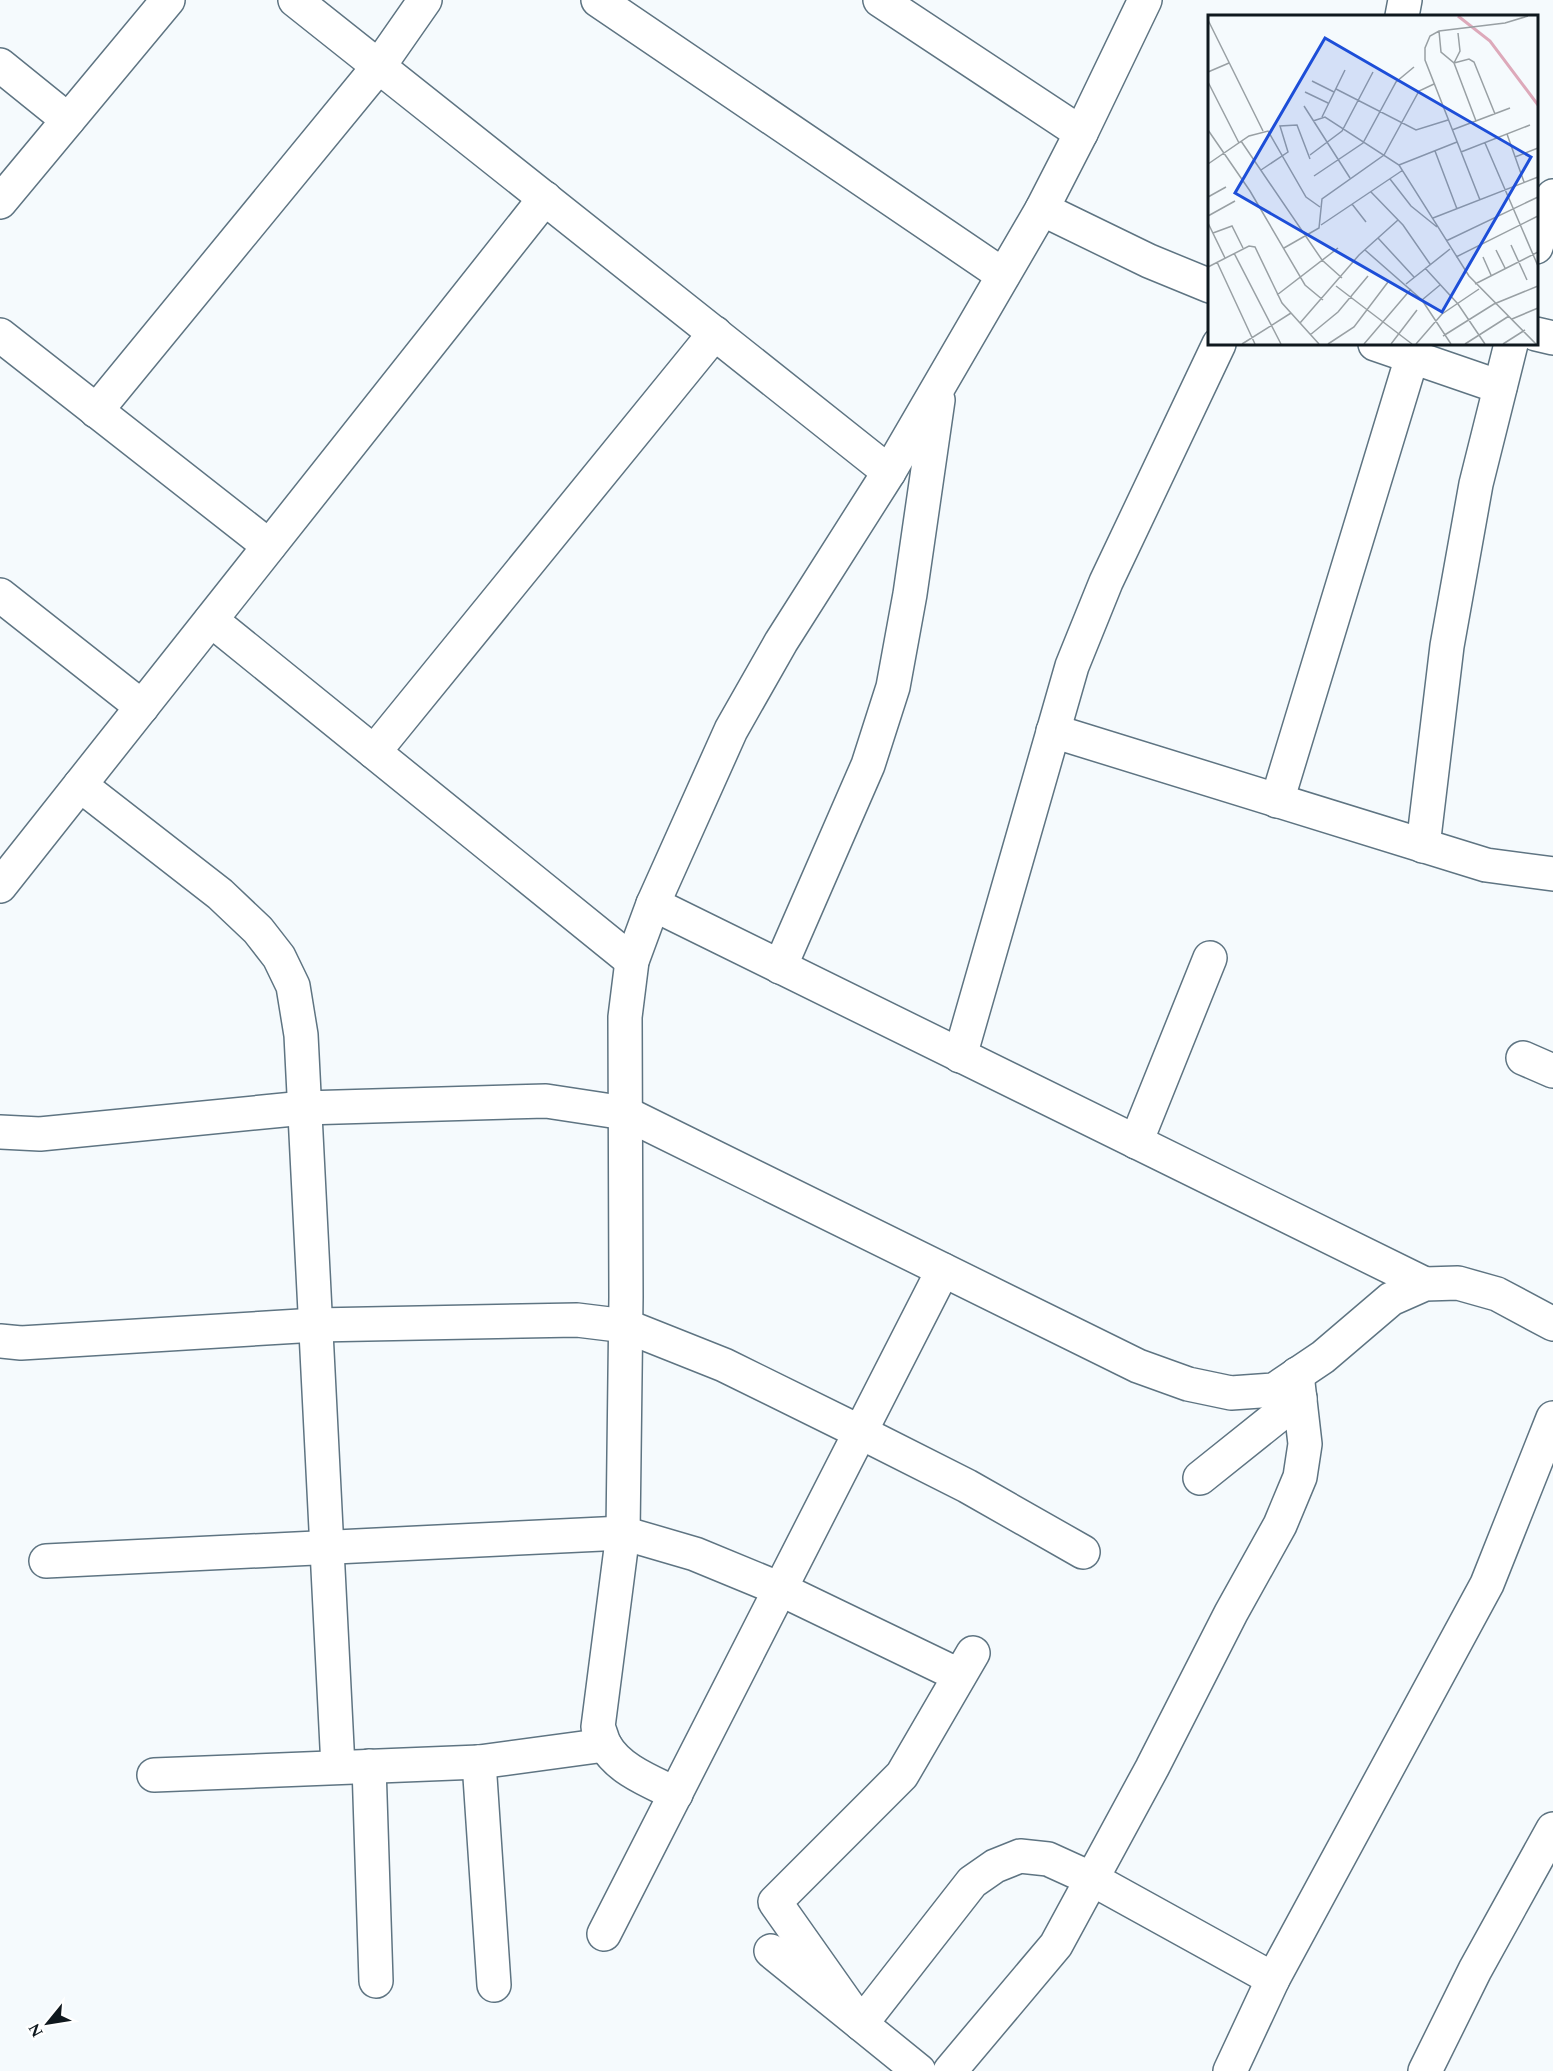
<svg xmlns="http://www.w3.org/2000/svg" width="1553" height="2071" viewBox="0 0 1553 2071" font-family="Spectral,serif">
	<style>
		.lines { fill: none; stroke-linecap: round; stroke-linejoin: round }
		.street-casing { stroke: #5e7482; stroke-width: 36 }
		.street { stroke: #fff; stroke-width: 33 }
		.inset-river { fill: none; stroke: #dda9ba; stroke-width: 3 }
		.inset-road { fill: none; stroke: #99a0a4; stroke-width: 1.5 }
		.view { fill: #1d4ed8; fill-opacity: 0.15; stroke: #1d4ed8; stroke-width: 3 }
		.inset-edge { fill: none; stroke: #0f181e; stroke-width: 3 }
	</style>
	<rect width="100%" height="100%" fill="#f5fafd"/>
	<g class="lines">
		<!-- street casing -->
		<g class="street-casing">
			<g id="street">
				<path d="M295 0 889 472"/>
				<path d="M598 0 1003 275"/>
				<path d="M880 0 1081 133"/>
				<path d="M1402 16 1405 0"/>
				<path d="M0 65 68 120"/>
				<path d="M0 202 168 0"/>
				<path d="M1042 209 1149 261 1210 286"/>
				<path d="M1536 247 1553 196"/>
				<path d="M1536 334 1553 338"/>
				<path d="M0 335 269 546"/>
				<path d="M1375 344 1500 387"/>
				<path d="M96 411 379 66 425 0"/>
				<path d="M0 595 142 707"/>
				<path d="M211 620 632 961"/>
				<path d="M1053 731 1486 865 1553 874"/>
				<path d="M374 752 715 333"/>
				<path d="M80 785 220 894 258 930 279 957 293 986 301 1035 338 1767"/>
				<path d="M1277 801 1412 357"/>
				<path d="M1423 846 1447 646 1476 484 1511 344"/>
				<path d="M0 886 545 198"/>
				<path d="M653 904 1425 1284"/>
				<path d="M780 967 868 765 893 687 910 594 938 400"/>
				<path d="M960 1056 1072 666 1106 582 1219 344"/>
				<path d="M1523 1058 1553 1071"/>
				<path d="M0 1132 40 1134 304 1108 546 1101 625 1113 1138 1366 1188 1384 1231 1393 1274 1390 1323 1357 1391 1299 1425 1284 1458 1283 1497 1294 1553 1324"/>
				<path d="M1136 1142 1210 958"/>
				<path d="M0 1341 21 1343 316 1325 577 1320 626 1326 724 1365 860 1432 967 1486 1083 1552"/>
				<path d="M1200 1478 1300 1398"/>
				<path d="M46 1561 623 1533 695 1554 780 1589 946 1669"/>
				<path d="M973 1653 902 1775 775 1902 861 2024 972 1882 995 1866 1020 1856 1048 1859 1092 1879 1273 1979"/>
				<path d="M479 1762 494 1985"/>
				<path d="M369 1766 376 1981"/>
				<path d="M154 1775 479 1762 605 1745"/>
				<path d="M676 1794C652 1782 619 1770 605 1745 602 1740 601 1733 598 1727L623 1533 626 1297 625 1017 632 961 653 904 731 730 781 642 889 472 1042 209 1081 133 1145 0"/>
				<path d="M604 1934 943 1270"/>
				<path d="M771 1951 919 2071"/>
				<path d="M950 2071 1056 1945 1152 1768 1231 1613 1280 1525 1300 1477 1305 1444 1297 1374"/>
				<path d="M1230 2071 1273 1979 1487 1584 1553 1418"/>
				<path d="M1425 2071 1475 1970 1553 1829"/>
			</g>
		</g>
		<!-- street -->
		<use href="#street" class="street"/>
	</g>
	<!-- overview -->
	<g transform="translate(1208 15)">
		<rect width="330" height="330" fill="#f5fafd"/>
		<path class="inset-river" d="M250 1 282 26 330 90"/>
		<path class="inset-road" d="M0 5 55 116M231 16 233 37 246 48 268 106M246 48 261 44 266 47 287 99M246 48 252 36 250 18M0 57 21 48M104 66 126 77M0 67 31 128M128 74 208 115 240 105M97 77 120 88M96 91 142 163M114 102 137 55M105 106 117 102 191 150 261 261 328 329M0 115 42 176 97 270 115 285M244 115 302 93M299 119 316 167M33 126 114 245 134 263M277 128 330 251M227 136 249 194M253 137 322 110M102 140 134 116 165 57M307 142 330 133M0 149 41 121 60 116 98 182 112 192M191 150 249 127M53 155 80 137 72 111 89 110 102 144M106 161 155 128 188 67 206 52M182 164 203 191 229 212M163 177 195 210 222 249M0 182 18 172M272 185 217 45V33L222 21 231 16 297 8 320 1M144 189 158 207M0 201 27 186M225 203 330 162M0 208 17 243M113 210 195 155M5 218 24 211 35 233M170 223 206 262M238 226 330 182M303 230 319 265M76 233 111 213 114 184 176 140 211 76 226 69M157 235 214 285 243 329M288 235 297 253M26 238 73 329M248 242 330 201M275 242 283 260M9 247 47 329M0 252 41 231 47 232 74 288 111 329M217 253 250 289 277 329M198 269 242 234M267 269 330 237M128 271 204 329M69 280 130 233M214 285 232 270M304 304 330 293M92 308 151 240 190 205M102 320 130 297 160 261M235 321 286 289 330 271M34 329 83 298M120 329 146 312 180 267M156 329 203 274M183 329 209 295M208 329 234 299 271 274M257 329 301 301M295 329 317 315"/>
		<path class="view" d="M117 23 323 142 234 297 27 178Z"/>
		<rect width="330" height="330" class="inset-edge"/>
	</g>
	<!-- north arrow -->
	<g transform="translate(48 2023) rotate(240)" stroke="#ffffff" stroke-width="4.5" paint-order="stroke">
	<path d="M0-4.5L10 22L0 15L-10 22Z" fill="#0f181e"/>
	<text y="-9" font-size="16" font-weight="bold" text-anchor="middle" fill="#0f181e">N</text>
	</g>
</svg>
